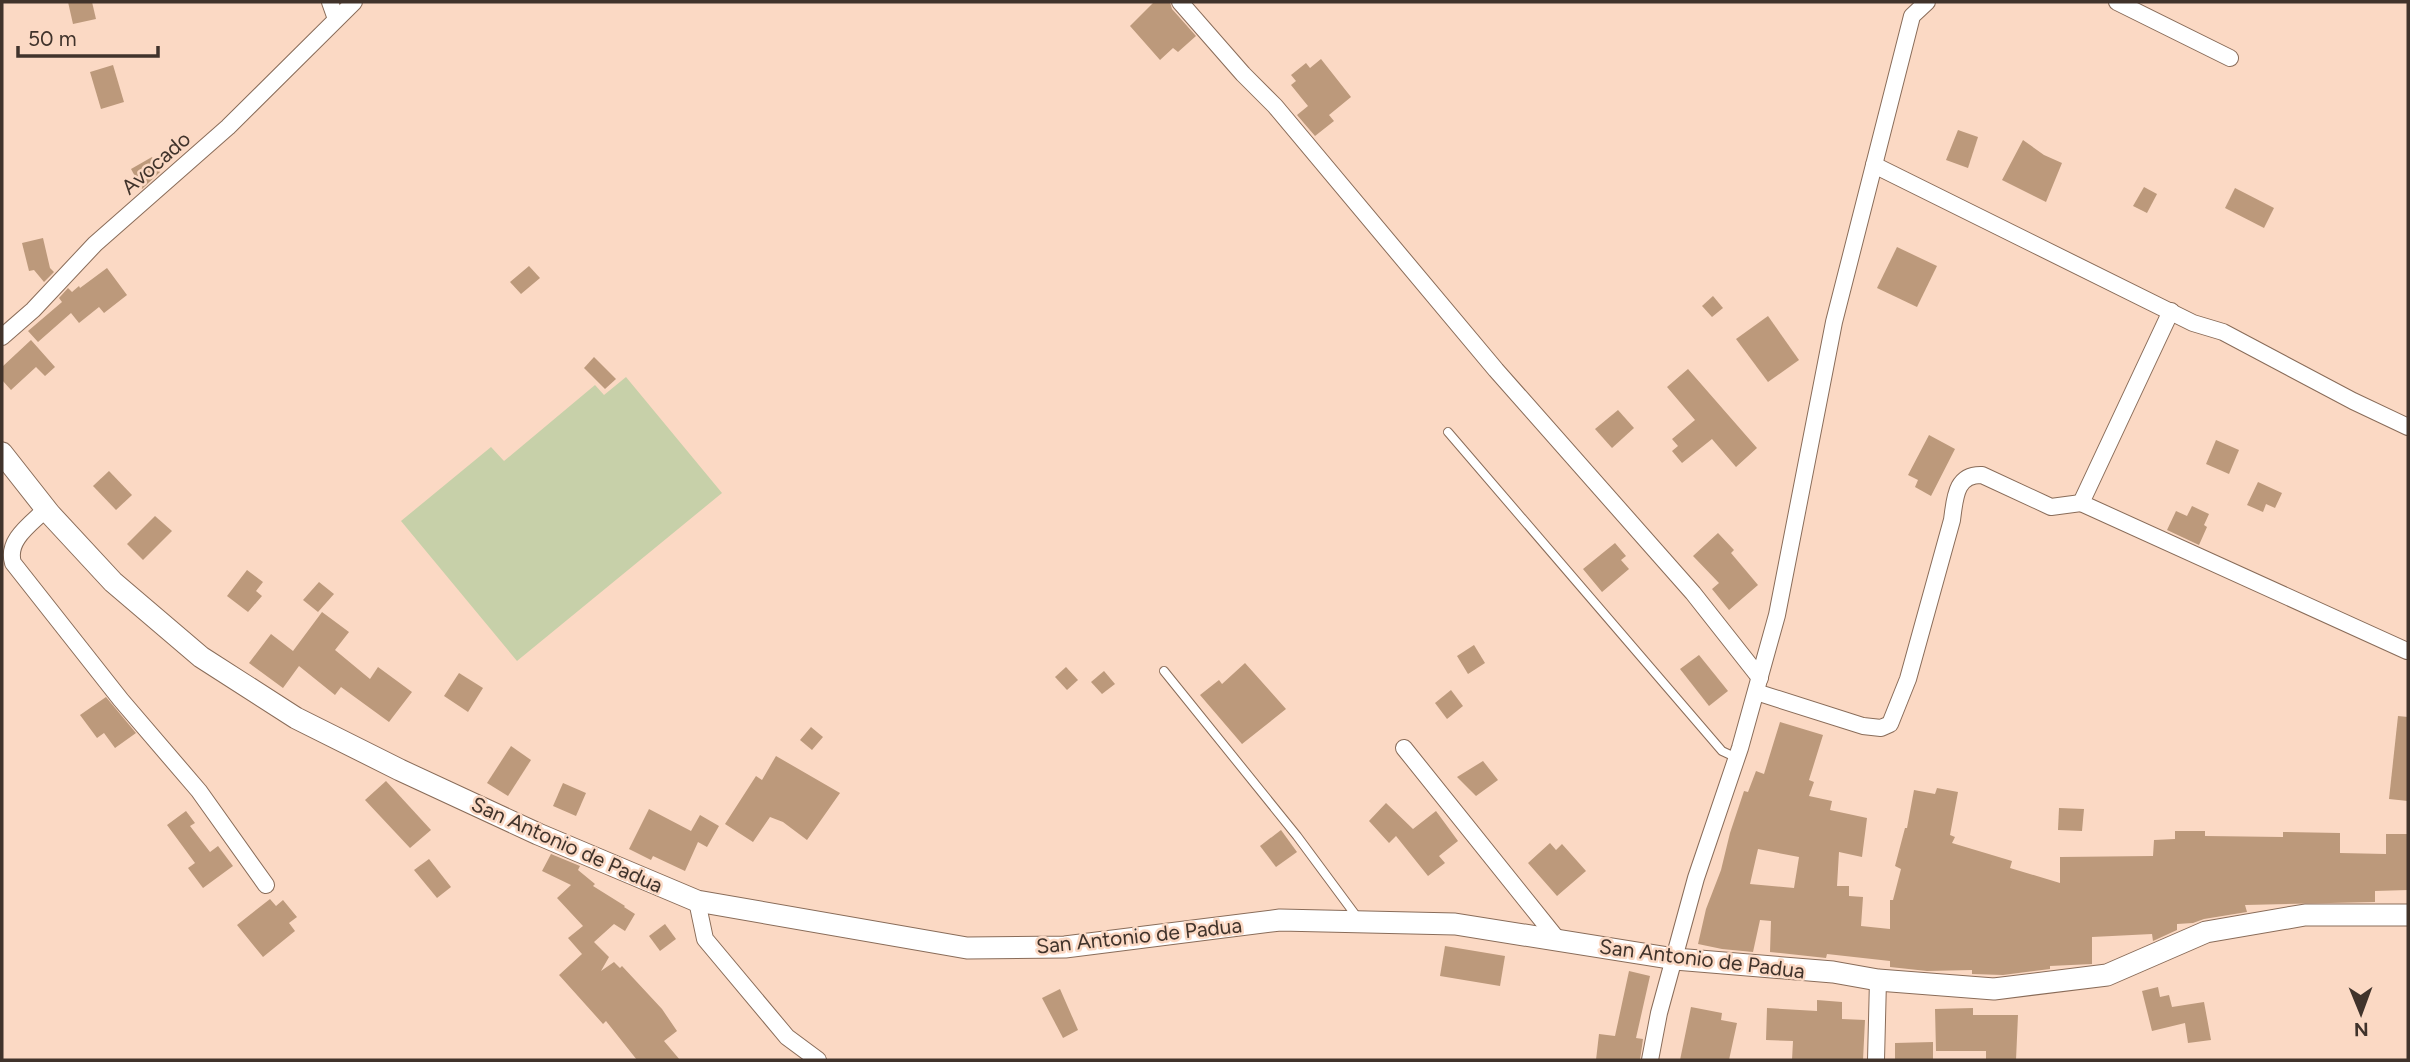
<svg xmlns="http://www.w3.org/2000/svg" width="2410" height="1062" viewBox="0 0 2410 1062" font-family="Figtree,sans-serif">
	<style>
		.green { fill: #c7d0a9 }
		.building { fill: #bc997b; fill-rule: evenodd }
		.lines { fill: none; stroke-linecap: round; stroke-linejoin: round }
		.lane-casing { stroke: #896c59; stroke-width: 10 }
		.street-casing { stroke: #896c59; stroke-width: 18 }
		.secondary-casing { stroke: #896c59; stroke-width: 23 }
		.lane { stroke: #fff; stroke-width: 8 }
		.street { stroke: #fff; stroke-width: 16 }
		.secondary { stroke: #fff; stroke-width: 21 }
		.labels { text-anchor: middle; stroke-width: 5; stroke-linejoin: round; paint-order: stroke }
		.street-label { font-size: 21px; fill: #40332b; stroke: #fbd9c4 }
	</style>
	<rect width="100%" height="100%" fill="#fbd9c4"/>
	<!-- green -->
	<path class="green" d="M626 377 722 493 517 661 401 521 491 447 504 461 595 385 604 395Z"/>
	<!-- building -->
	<g class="building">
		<path d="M68 2H92L96 19 73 24Z"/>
		<path d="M1154 2H1170L1172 9 1196 36 1178 52 1173 48 1160 60 1130 26Z"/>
		<path d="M1321 59 1351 97 1329 115 1334 121 1315 136 1297 115 1308 106 1291 85 1296 81 1291 75 1306 63 1310 68Z"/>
		<path d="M113 65 124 102 101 109 90 72Z"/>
		<path d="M1958 130 1978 137 1968 168 1946 160Z"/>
		<path d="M2023 140 2044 155 2062 163 2046 202 2002 180Z"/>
		<path d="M152 157 160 172 142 189 131 169Z"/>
		<path d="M2144 187 2157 194 2147 213 2133 206Z"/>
		<path d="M2235 188 2274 208 2264 228 2225 208Z"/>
		<path d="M43 238 50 268 54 272 44 282 34 270 29 271 22 243Z"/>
		<path d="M1897 247 1937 266 1917 307 1877 288Z"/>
		<path d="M529 266 540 278 521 294 510 282Z"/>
		<path d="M107 268 127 295 104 313 99 307 79 323 71 313 38 342 28 331 62 302 59 298 68 288 72 292 79 286 80 288Z"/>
		<path d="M1713 296 1723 308 1712 317 1702 306Z"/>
		<path d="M1768 316 1799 360 1768 382 1736 339Z"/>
		<path d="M31 340 55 367 45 376 36 367 11 390 2 380V367Z"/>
		<path d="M594 357 616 379 605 389 584 368Z"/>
		<path d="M1688 369 1757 448 1736 467 1712 439 1682 463 1672 451 1678 446 1672 439 1695 420 1667 387Z"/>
		<path d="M1618 410 1634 428 1612 448 1595 429Z"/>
		<path d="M1929 435 1955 449 1931 496 1915 487 1918 480 1908 475Z"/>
		<path d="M2216 440 2239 450 2229 474 2206 464Z"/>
		<path d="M109 471 132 495 116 510 93 486Z"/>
		<path d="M2258 482 2282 493 2275 508 2266 504 2263 512 2247 505Z"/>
		<path d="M2192 506 2209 514 2204 525 2207 527 2199 545 2167 530 2176 511 2187 516Z"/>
		<path d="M155 516 172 531 143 560 127 544Z"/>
		<path d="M1718 533 1734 550 1731 553 1758 585 1729 610 1712 589 1719 583 1693 556Z"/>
		<path d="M1615 543 1626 556 1621 560 1629 569 1602 592 1583 569Z"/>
		<path d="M247 570 263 582 256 591 262 596 248 612 227 596Z"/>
		<path d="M319 582 334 594 318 612 303 600Z"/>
		<path d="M322 612 349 632 335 650 370 679 378 667 412 692 389 722 341 687 335 695 299 666 283 688 249 663 271 634 293 651Z"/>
		<path d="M1474 645 1485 663 1468 674 1457 656Z"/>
		<path d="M1699 655 1728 691 1709 706 1680 669Z"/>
		<path d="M1245 663 1286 709 1242 744 1200 695 1219 680 1222 684Z"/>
		<path d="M1066 667 1078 680 1067 690 1055 677Z"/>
		<path d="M1104 671 1115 684 1102 694 1091 682Z"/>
		<path d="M459 673 483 688 468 712 444 696Z"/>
		<path d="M1451 690 1463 706 1447 719 1435 703Z"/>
		<path d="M106 697 136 733 115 748 104 733 97 738 80 715Z"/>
		<path d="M2398 716 2408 717V801L2389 799Z"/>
		<path d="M1780 722 1823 735 1809 780 1814 782 1809 796 1832 801 1830 810 1867 818 1862 857 1839 852 1837 886H1849V896L1863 897 1861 926 1890 929V900H1893L1901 869 1895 866 1905 828H1907L1914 790 1935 794 1937 788 1958 792 1950 835 1955 837 1952 843 2012 861 2010 868 2060 883V857L2153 856 2154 840 2175 839V831H2205V836L2283 837V832L2340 833V853L2386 854V834H2408V890L2375 891V902L2245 905 2247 912 2204 919 2193 923 2177 924V930L2153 941 2152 934 2092 937V964L2050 966V969L2003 975 1972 974V970L1927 971 1890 967V961L1827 954 1826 958 1770 952 1771 921 1760 920 1753 952 1722 949 1698 944 1706 909 1721 870 1730 833 1744 791 1748 792 1756 771 1764 774ZM1758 849 1799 857 1794 888 1750 884Z"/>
		<path d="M811 727 823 737 812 750 800 740Z"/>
		<path d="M511 746 531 760 508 796 487 783Z"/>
		<path d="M776 756 840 793 807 840 783 822 770 817 753 842 725 824 756 776 762 780Z"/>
		<path d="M1483 761 1498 780 1476 796 1457 777Z"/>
		<path d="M386 781 431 830 410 848 365 800Z"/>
		<path d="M563 783 586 793 576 816 553 806Z"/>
		<path d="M1386 803 1413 829 1436 811 1458 841 1439 856 1445 863 1428 876 1396 836 1389 843 1369 821Z"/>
		<path d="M2059 808 2084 809 2082 831 2058 830Z"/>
		<path d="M649 809 691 831 700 815 719 826 707 847 698 842 685 871 653 856 651 860 629 849Z"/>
		<path d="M186 811 195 823 190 826 210 852 218 846 233 866 203 888 188 868 195 863 167 825Z"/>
		<path d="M1281 830 1297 852 1276 867 1260 846Z"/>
		<path d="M1550 843 1556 850 1562 844 1586 871 1557 896 1528 863Z"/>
		<path d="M551 854 580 866 578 870 595 884 593 886 625 906 624 907 635 914 625 931 614 924 594 942 609 957 601 971 614 962 620 968 622 966 662 1009 677 1031 664 1041 680 1060H637L606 1021 603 1024 559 975 582 954 568 938 583 926 557 898 571 885 542 871Z"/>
		<path d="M429 859 451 887 437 898 414 870Z"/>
		<path d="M270 899 276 906 283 900 297 917 289 923 295 931 263 957 237 925Z"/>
		<path d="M665 924 676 939 660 951 649 936Z"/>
		<path d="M1445 946 1505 956 1500 986 1440 976Z"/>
		<path d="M1629 971 1650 976 1636 1038 1643 1039 1640 1060H1596L1599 1034 1615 1036Z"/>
		<path d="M2158 987 2160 997 2169 995 2172 1007 2204 1002 2211 1040 2188 1043 2185 1023 2152 1031 2142 991Z"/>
		<path d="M1060 989 1078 1030 1063 1038 1042 998Z"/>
		<path d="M1817 1000 1842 1002V1019L1865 1020 1863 1060H1792L1793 1041 1766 1040 1767 1008 1817 1011Z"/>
		<path d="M1691 1007 1722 1013 1721 1020 1737 1023 1729 1060H1680Z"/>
		<path d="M1973 1008V1015H2018L2016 1060H1986V1051H1936L1935 1009Z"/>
		<path d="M1933 1042V1060H1895V1043Z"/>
	</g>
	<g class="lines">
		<!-- lane casing -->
		<g class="lane-casing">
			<g id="lane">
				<path d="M1448 432 1722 751 1737 758"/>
				<path d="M1164 671 1297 836 1357 917"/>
			</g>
		</g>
		<!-- street casing -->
		<g class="street-casing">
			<g id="street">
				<path d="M330 2 336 19"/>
				<path d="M1180 2 1243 74 1275 106 1496 370 1693 593 1760 678"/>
				<path d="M2117 2 2230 58"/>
				<path d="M1874 165 2193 323 2223 332 2353 401 2408 427"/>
				<path d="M2171 311 2081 503 2407 651"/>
				<path d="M2 337 33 310 95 244 228 127 354 2"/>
				<path d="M46 509C31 524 6 540 13 563L121 700 199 791 266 885"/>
				<path d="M1756 692 1863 726 1881 728 1890 724 1908 679 1952 520C1955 499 1955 474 1982 475L2051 507 2081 503"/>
				<path d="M1404 748 1558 940"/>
				<path d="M697 901 705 939 787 1037 818 1060"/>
				<path d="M1650 1060 1659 1013 1696 878 1740 748 1777 615 1834 322 1912 16 1927 2"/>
				<path d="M1876 1060 1878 980"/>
			</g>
		</g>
		<!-- secondary casing -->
		<g class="secondary-casing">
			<path id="secondary" d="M2 453 50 514 113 582 201 657 296 718 400 770 538 834 697 901 967 948 1065 947 1280 920 1455 924 1675 959 1833 972 1878 980 1994 989 2107 975 2206 932 2305 915H2408"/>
		</g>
		<!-- lane -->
		<use href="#lane" class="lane"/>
		<!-- street -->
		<use href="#street" class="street"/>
		<!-- secondary -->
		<use href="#secondary" class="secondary"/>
	</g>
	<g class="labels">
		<!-- street labels -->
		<g class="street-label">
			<text transform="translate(156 163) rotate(-41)" y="7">Avocado</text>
			<text transform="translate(567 845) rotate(24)" y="7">San Antonio de Padua</text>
			<text transform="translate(1139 936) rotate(-6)" y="7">San Antonio de Padua</text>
			<text transform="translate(1702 959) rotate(7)" y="7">San Antonio de Padua</text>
		</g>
	</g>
	<!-- border -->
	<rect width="2410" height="1062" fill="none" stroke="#40332b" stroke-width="7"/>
	<!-- north arrow -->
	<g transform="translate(2361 1013) rotate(179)" stroke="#fbd9c4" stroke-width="5" paint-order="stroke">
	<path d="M0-5L12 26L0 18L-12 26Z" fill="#40332b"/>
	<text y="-10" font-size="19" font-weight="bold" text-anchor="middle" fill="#40332b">N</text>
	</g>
	<!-- scale -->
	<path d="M18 46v10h140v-10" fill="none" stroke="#40332b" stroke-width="3.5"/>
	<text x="28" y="46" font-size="21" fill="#40332b" stroke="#fbd9c4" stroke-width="5" paint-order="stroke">50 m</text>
</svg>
